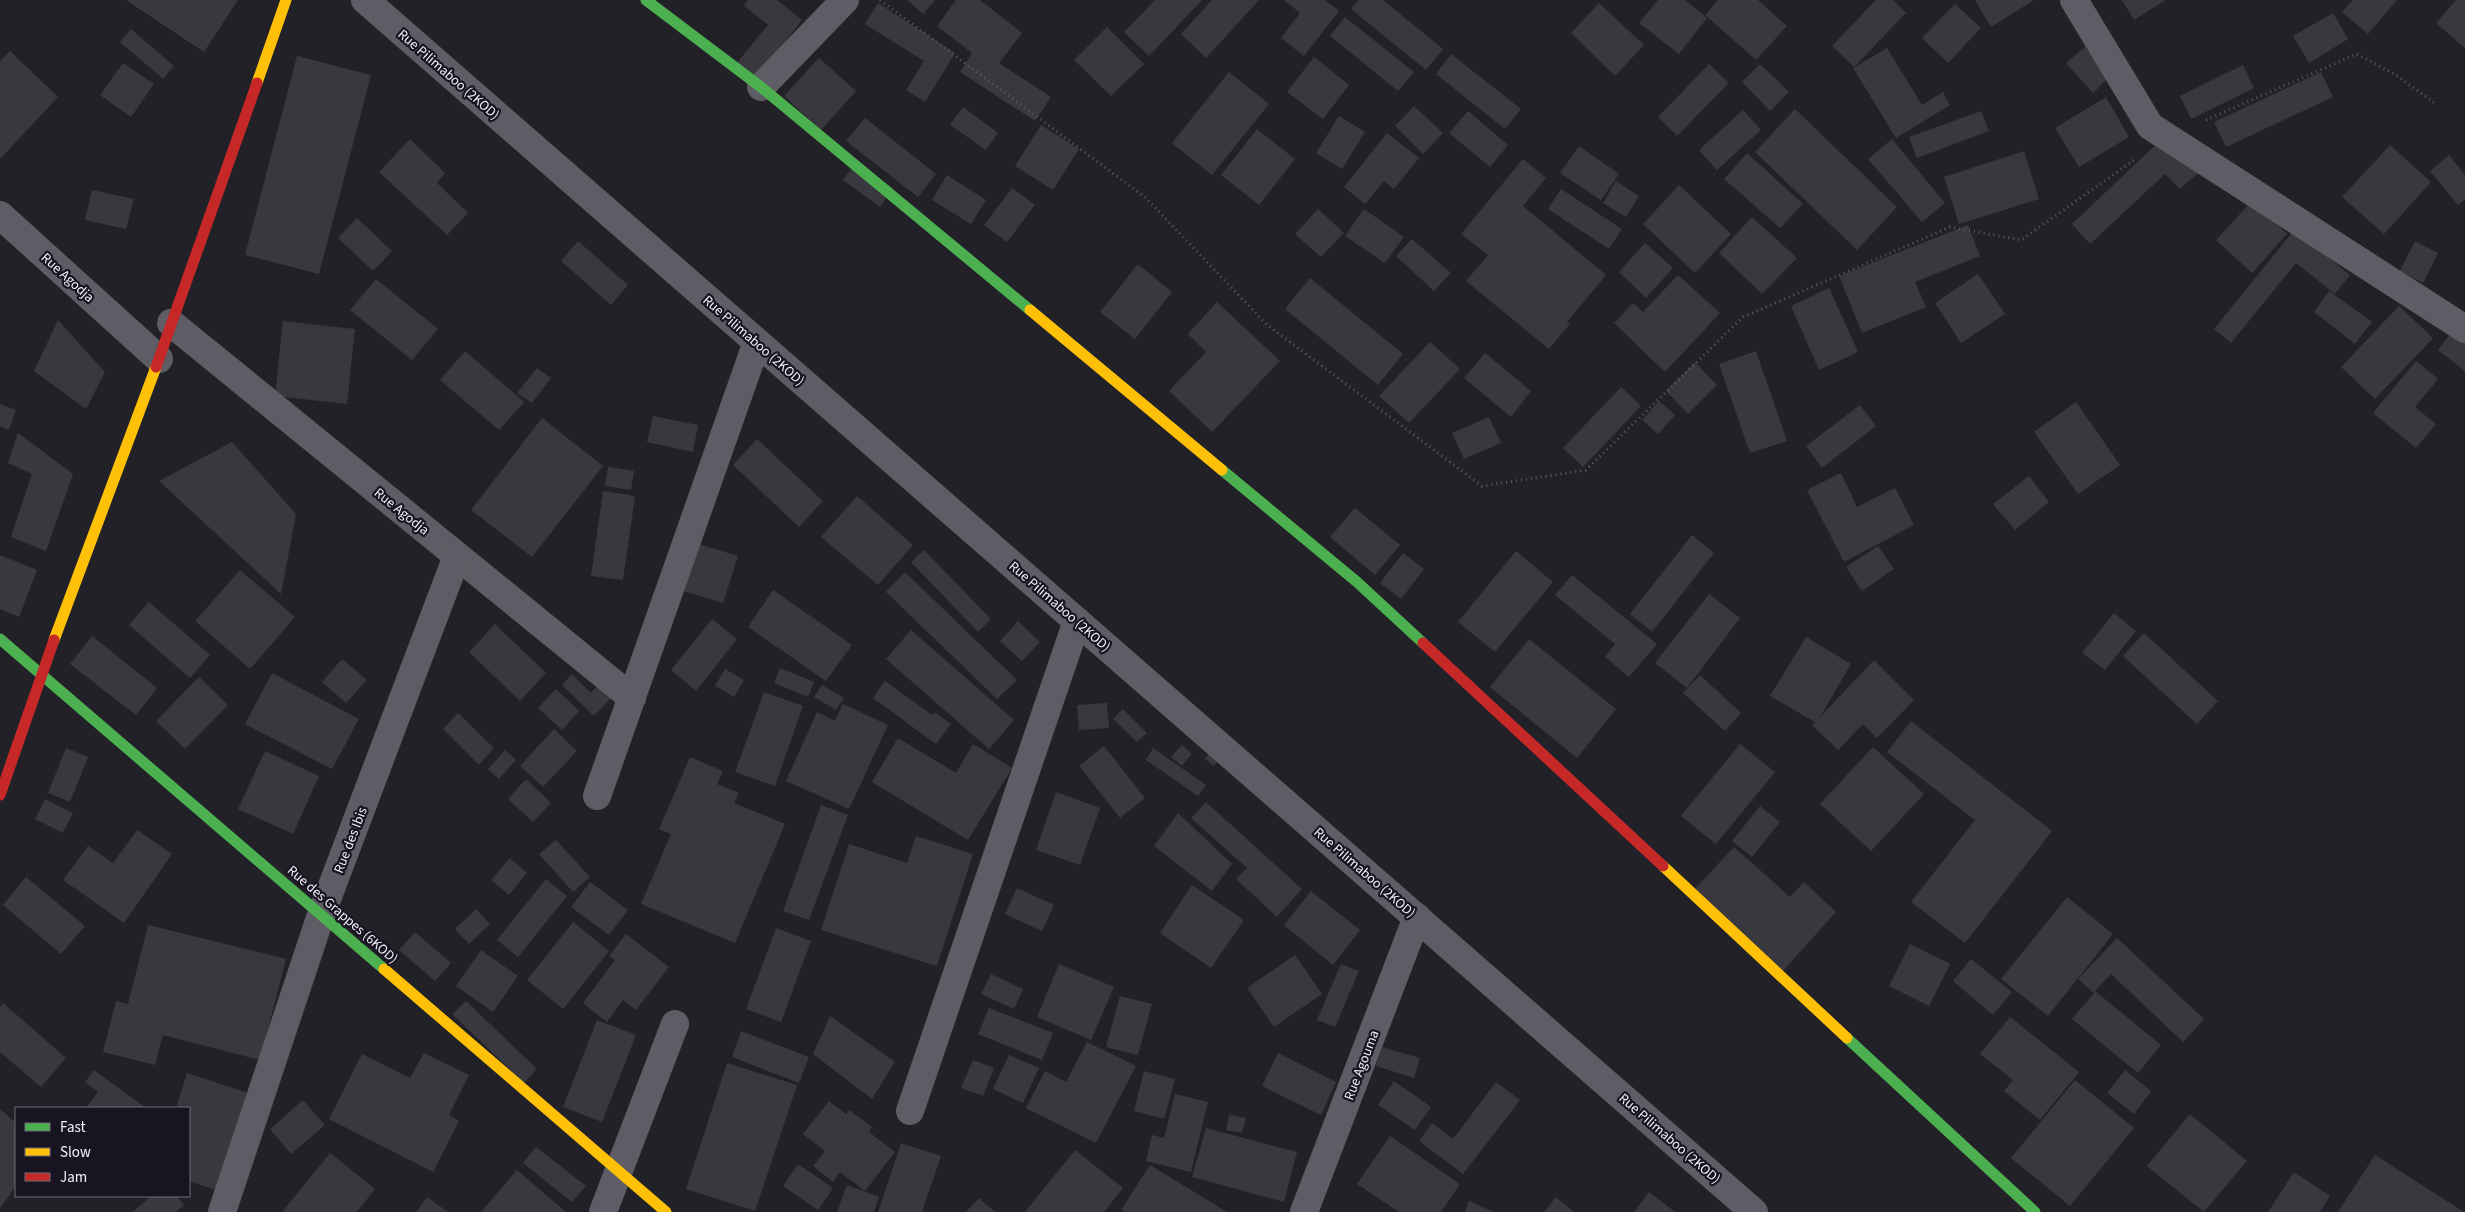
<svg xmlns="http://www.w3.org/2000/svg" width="2465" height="1212" viewBox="0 0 2465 1212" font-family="'Source Sans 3',sans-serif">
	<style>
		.building { fill: #39383e }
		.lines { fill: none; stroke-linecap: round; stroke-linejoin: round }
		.path { stroke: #5d5b61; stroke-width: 3; stroke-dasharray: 1 4; stroke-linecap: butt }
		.street { stroke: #5e5c64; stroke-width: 28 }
		.fast { stroke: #4caf50; stroke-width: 11 }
		.slow { stroke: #ffc107; stroke-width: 11 }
		.jam { stroke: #c62828; stroke-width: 11 }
		.labels { text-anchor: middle; stroke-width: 4.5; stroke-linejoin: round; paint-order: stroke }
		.street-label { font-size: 14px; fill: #f3f0fa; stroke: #181421 }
	</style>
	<rect width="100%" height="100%" fill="#232128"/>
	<!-- building -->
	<g class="building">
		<path d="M126 0H238L204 52Z"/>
		<path d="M748 0H777L802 20 750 86 731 70 768 25 744 6Z"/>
		<path d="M907 0H935L923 14Z"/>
		<path d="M956 0H980L1022 33 999 63 1051 97 1035 121 960 72 972 53 937 26Z"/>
		<path d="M1155 0H1202L1149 56 1124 32Z"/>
		<path d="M1212 0H1259L1206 58 1181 34Z"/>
		<path d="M1284 0H1325L1339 11 1304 56 1281 38 1300 13Z"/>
		<path d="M1359 0H1383L1443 49 1426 70 1351 9Z"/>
		<path d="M1658 0H1685L1707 18 1679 54 1639 23Z"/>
		<path d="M1718 0H1758L1787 26 1756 60 1705 15Z"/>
		<path d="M1876 0H1893L1906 13 1854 67 1832 46Z"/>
		<path d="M1975 0H2034L1991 27Z"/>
		<path d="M2122 0H2166L2134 20Z"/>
		<path d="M2353 0H2397L2368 34 2342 12Z"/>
		<path d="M2456 0H2465V48L2436 23Z"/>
		<path d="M878 3 955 53 925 102 906 90 924 61 865 24Z"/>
		<path d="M1599 3 1644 45 1615 76 1571 33Z"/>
		<path d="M1955 4 1981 28 1948 63 1922 38Z"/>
		<path d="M2333 13 2348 39 2309 63 2293 36Z"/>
		<path d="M1345 17 1414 72 1398 91 1330 36Z"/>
		<path d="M1107 27 1144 64 1111 96 1074 60Z"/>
		<path d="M131 29 174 66 163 79 120 42Z"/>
		<path d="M2085 47 2110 76 2093 93 2066 63Z"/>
		<path d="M1887 48 1922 105 1943 92 1950 105 1896 138 1853 68Z"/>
		<path d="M10 51 58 97 0 159V61Z"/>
		<path d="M1451 54 1521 109 1505 129 1436 74Z"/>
		<path d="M297 56 371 75 319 274 245 255Z"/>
		<path d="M1314 57 1349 85 1323 119 1287 92Z"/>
		<path d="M819 58 856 91 821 130 784 96Z"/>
		<path d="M123 63 154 84 131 117 100 95Z"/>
		<path d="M1709 64 1729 83 1677 136 1658 117Z"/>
		<path d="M1760 64 1789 92 1770 111 1742 82Z"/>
		<path d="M2243 65 2254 88 2191 119 2180 96Z"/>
		<path d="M1229 72 1269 104 1212 175 1172 143Z"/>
		<path d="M2321 72 2333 97 2226 147 2214 122Z"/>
		<path d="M2106 97 2129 137 2079 167 2055 128Z"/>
		<path d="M1414 106 1443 133 1423 154 1395 126Z"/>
		<path d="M963 107 998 133 986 150 950 125Z"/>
		<path d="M1795 109 1897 207 1857 250 1755 152Z"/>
		<path d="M1743 110 1761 130 1717 170 1699 150Z"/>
		<path d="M1468 111 1508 145 1490 167 1449 133Z"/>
		<path d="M1981 111 1989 131 1917 158 1909 137Z"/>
		<path d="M1339 116 1365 132 1342 169 1316 153Z"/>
		<path d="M865 118 936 174 918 197 846 141Z"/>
		<path d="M1041 125 1079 149 1053 190 1015 166Z"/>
		<path d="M1257 129 1295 159 1259 205 1221 175Z"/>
		<path d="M1387 133 1419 158 1394 189 1384 181 1365 204 1344 187Z"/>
		<path d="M2164 137 2198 173 2180 189 2165 174 2090 244 2072 224Z"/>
		<path d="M410 139 445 173 437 183 468 213 447 235 379 172Z"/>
		<path d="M1892 139 1945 203 1922 222 1868 159Z"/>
		<path d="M2390 145 2431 182 2384 234 2342 197Z"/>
		<path d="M1579 146 1619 174 1601 200 1560 173Z"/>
		<path d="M2024 151 2039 199 1959 224 1944 177Z"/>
		<path d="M1747 153 1803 204 1780 228 1724 179Z"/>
		<path d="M2449 155 2465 175V199L2458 205 2430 171Z"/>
		<path d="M1523 159 1546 178 1523 206 1606 275 1567 322 1570 324 1549 349 1466 281 1488 255 1461 234Z"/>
		<path d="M856 163 893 188 880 207 843 180Z"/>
		<path d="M947 175 986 200 971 224 932 200Z"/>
		<path d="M1616 181 1639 196 1626 217 1603 203Z"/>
		<path d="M1679 185 1731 234 1695 273 1643 224Z"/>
		<path d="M1012 188 1035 205 1007 242 984 225Z"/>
		<path d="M1561 189 1622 229 1609 249 1548 209Z"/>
		<path d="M92 190 134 199 126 229 85 220Z"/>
		<path d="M2252 201 2287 234 2252 273 2216 240Z"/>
		<path d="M1318 209 1344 233 1321 257 1295 234Z"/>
		<path d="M1364 209 1404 237 1385 263 1345 236Z"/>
		<path d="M1752 217 1797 258 1762 294 1719 253Z"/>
		<path d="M357 218 392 251 373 271 338 238Z"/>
		<path d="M1968 225 1980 256 1915 282 1926 307 1862 333 1839 276Z"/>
		<path d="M2294 230 2350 275 2335 294 2296 263 2231 343 2214 329Z"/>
		<path d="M1412 239 1451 273 1434 291 1396 256Z"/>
		<path d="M578 241 628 285 611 305 561 261Z"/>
		<path d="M2415 241 2438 253 2423 283 2400 271Z"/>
		<path d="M1645 243 1673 268 1646 298 1619 272Z"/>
		<path d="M1138 264 1172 292 1135 339 1100 312Z"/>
		<path d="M1978 274 2005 314 1961 343 1935 303Z"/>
		<path d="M1678 275 1720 313 1665 372 1614 323 1633 303 1643 312Z"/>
		<path d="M1310 278 1403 354 1378 385 1285 309Z"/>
		<path d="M376 279 438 329 412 360 350 310Z"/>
		<path d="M1829 288 1858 352 1819 370 1791 306Z"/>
		<path d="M2329 291 2372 322 2355 344 2314 312Z"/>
		<path d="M1217 302 1280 361 1212 432 1169 391 1206 352 1188 334Z"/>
		<path d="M2399 306 2433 338 2375 399 2341 367Z"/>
		<path d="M58 320 105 372 86 409 34 371Z"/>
		<path d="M283 321 355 329 347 404 275 396Z"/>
		<path d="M2454 329 2465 338V371L2438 350Z"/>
		<path d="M1430 342 1460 369 1409 423 1379 396Z"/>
		<path d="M465 351 524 402 499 430 440 380Z"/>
		<path d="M1756 351 1787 441 1750 453 1719 364Z"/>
		<path d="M1485 353 1531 391 1511 417 1464 378Z"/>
		<path d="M2416 361 2438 379 2415 407 2436 424 2416 448 2373 413Z"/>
		<path d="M1695 362 1717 385 1688 414 1666 391Z"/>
		<path d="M537 368 551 378 532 403 517 393Z"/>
		<path d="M1621 387 1641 406 1583 467 1563 448Z"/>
		<path d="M1659 401 1675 415 1658 434 1642 420Z"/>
		<path d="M2076 402 2120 465 2078 494 2034 432Z"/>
		<path d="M0 404 16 410 9 430 0 426Z"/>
		<path d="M1860 405 1876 426 1822 468 1806 446Z"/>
		<path d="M653 416 698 425 693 452 647 442Z"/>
		<path d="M1489 417 1501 443 1464 459 1452 433Z"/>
		<path d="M542 418 603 466 532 557 471 510Z"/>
		<path d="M18 433 73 474 46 551 11 537 32 474 8 463Z"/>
		<path d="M757 439 823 501 799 527 733 465Z"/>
		<path d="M232 442 296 514 281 594 159 481Z"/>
		<path d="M608 467 634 471 631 490 605 486Z"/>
		<path d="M1841 473 1857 507 1895 488 1914 525 1844 562 1807 490Z"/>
		<path d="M2029 476 2049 502 2015 530 1993 504Z"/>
		<path d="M603 491 635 496 623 580 591 576Z"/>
		<path d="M857 496 913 545 878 585 821 537Z"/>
		<path d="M1355 508 1400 545 1375 575 1330 537Z"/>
		<path d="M1692 535 1714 553 1652 632 1630 614Z"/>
		<path d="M695 543 738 556 723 603 680 590Z"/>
		<path d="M1878 546 1894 569 1862 591 1846 567Z"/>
		<path d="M924 550 991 619 978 632 911 562Z"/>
		<path d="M1516 551 1553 582 1495 652 1458 622Z"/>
		<path d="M1403 553 1424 569 1401 599 1380 583Z"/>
		<path d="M0 555 37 570 19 617 0 609Z"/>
		<path d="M240 570 295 617 250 669 195 621Z"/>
		<path d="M905 572 1017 680 997 699 886 592Z"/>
		<path d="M1572 575 1657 644 1629 677 1605 657 1615 644 1555 595Z"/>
		<path d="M773 590 852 645 826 681 748 627Z"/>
		<path d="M1709 594 1740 618 1687 688 1655 663Z"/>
		<path d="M149 602 210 655 190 678 129 625Z"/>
		<path d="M2114 613 2136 631 2105 670 2082 653Z"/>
		<path d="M712 619 737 639 696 691 671 670Z"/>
		<path d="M1018 621 1040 642 1022 661 1000 641Z"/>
		<path d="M495 624 546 673 520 701 469 652Z"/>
		<path d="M911 630 1014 720 989 749 886 659Z"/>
		<path d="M2144 633 2218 701 2197 724 2123 656Z"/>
		<path d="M92 636 157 688 136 715 70 664Z"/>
		<path d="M1806 637 1851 664 1820 717 1874 660 1914 700 1877 738 1863 724 1838 750 1812 725 1815 722 1770 696Z"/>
		<path d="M1529 639 1616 709 1577 758 1490 687Z"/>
		<path d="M342 659 367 680 346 703 322 682Z"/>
		<path d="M780 668 814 682 808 697 774 683Z"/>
		<path d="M725 669 744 680 734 697 715 686Z"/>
		<path d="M272 673 359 719 332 769 245 724Z"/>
		<path d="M572 674 591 693 600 683 613 696 594 716 562 685Z"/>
		<path d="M1700 675 1741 713 1725 731 1683 693Z"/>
		<path d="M199 677 228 705 185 749 156 721Z"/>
		<path d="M885 681 932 715 934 712 951 724 936 744 873 698Z"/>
		<path d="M822 685 844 698 836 710 814 697Z"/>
		<path d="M556 689 579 711 562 730 538 708Z"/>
		<path d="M764 692 803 706 775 786 735 772Z"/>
		<path d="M1107 703 1109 728 1079 730 1077 705Z"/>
		<path d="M843 704 888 725 849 809 786 781 817 712 835 721Z"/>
		<path d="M1123 709 1147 733 1137 742 1113 719Z"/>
		<path d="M458 713 494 748 479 765 443 729Z"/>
		<path d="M1911 721 2052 831 1965 943 1911 902 1975 820 1887 752Z"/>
		<path d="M554 729 577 751 543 787 520 766Z"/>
		<path d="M898 738 956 773 973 744 1012 768 968 840 872 782Z"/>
		<path d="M1740 744 1775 772 1716 844 1681 816Z"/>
		<path d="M1182 745 1192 754 1182 766 1171 757Z"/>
		<path d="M1104 746 1145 798 1120 818 1079 766Z"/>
		<path d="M1873 747 1924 794 1871 851 1820 804Z"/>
		<path d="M66 748 88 757 70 802 48 793Z"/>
		<path d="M1153 748 1206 785 1198 796 1146 760Z"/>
		<path d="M1212 748 1222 756 1214 766 1205 759Z"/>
		<path d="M505 750 516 760 499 779 488 769Z"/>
		<path d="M265 751 319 776 293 834 238 809Z"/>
		<path d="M690 757 723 771 717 784 739 793 734 803 785 824 735 943 641 904 671 834 659 829Z"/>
		<path d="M526 779 551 803 533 822 508 799Z"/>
		<path d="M1056 792 1100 808 1080 865 1036 850Z"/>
		<path d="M45 799 73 813 63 833 35 819Z"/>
		<path d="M1206 802 1302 889 1277 917 1236 879 1247 868 1191 818Z"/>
		<path d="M821 805 848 815 809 920 783 911Z"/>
		<path d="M1760 806 1780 822 1752 857 1732 841Z"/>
		<path d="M1178 813 1232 864 1212 891 1154 846Z"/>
		<path d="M137 830 172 854 124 923 63 880 88 846 113 863Z"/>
		<path d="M916 836 973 854 937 966 821 930 849 844 907 863Z"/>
		<path d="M556 840 590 877 573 892 539 854Z"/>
		<path d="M1734 847 1790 897 1804 882 1836 912 1782 972 1693 891Z"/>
		<path d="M510 858 527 873 509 895 491 880Z"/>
		<path d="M26 877 85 926 61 954 3 905Z"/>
		<path d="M546 879 567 896 518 957 497 940Z"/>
		<path d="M590 882 628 910 609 935 571 907Z"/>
		<path d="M1192 885 1244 920 1211 968 1160 933Z"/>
		<path d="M1017 888 1054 905 1042 931 1005 914Z"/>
		<path d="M1311 891 1360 930 1333 965 1284 925Z"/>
		<path d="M2067 897 2113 934 2048 1016 2001 979Z"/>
		<path d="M476 909 490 924 469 944 455 929Z"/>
		<path d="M573 922 609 951 563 1009 527 980Z"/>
		<path d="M148 925 286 959 260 1060 163 1035 155 1065 103 1052 116 1001 128 1004Z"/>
		<path d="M776 928 811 941 781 1022 746 1009Z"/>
		<path d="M415 932 451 963 435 981 399 950Z"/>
		<path d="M626 934 669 967 636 1010 623 1000 607 1022 583 1003 615 960 609 956Z"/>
		<path d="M2117 938 2204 1019 2183 1042 2111 974 2095 991 2161 1045 2138 1073 2072 1019 2094 993 2078 979Z"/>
		<path d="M1910 944 1950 964 1929 1006 1889 986Z"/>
		<path d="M481 950 518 976 493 1012 456 986Z"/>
		<path d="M1295 955 1322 994 1274 1027 1247 988Z"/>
		<path d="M1971 959 2012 992 1993 1015 1953 981Z"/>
		<path d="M1059 964 1114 987 1091 1040 1037 1017Z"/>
		<path d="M1341 964 1359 971 1335 1027 1317 1020Z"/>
		<path d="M991 974 1023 989 1014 1009 981 994Z"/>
		<path d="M1120 996 1152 1004 1138 1055 1106 1047Z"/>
		<path d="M466 1001 537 1069 524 1083 452 1014Z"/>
		<path d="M3 1003 66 1058 41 1087 0 1052V1007Z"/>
		<path d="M989 1008 1053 1033 1042 1060 978 1034Z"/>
		<path d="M830 1016 895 1062 872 1099 813 1054Z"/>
		<path d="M2010 1017 2079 1072 2040 1120 2004 1091 2013 1080 1980 1054Z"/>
		<path d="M597 1020 636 1035 602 1122 563 1107Z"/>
		<path d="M741 1031 809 1057 799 1083 732 1057Z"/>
		<path d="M1087 1042 1136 1066 1096 1143 1026 1108 1045 1071 1066 1082Z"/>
		<path d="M1382 1047 1420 1058 1414 1078 1376 1066Z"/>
		<path d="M424 1053 469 1075 449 1115 459 1121 433 1172 329 1119 362 1054 410 1078Z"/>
		<path d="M1278 1053 1336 1082 1321 1115 1262 1086Z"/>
		<path d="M1009 1055 1039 1068 1023 1103 993 1089Z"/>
		<path d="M973 1060 994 1068 983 1096 961 1088Z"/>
		<path d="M727 1063 797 1085 755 1211 686 1189Z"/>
		<path d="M94 1070 146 1108H86L98 1092 85 1082Z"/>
		<path d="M2125 1070 2151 1091 2134 1114 2107 1093Z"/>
		<path d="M1144 1071 1175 1079 1164 1119 1134 1111Z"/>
		<path d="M187 1073 251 1094 219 1191 189 1181V1108H176Z"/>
		<path d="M2075 1080 2134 1128 2070 1206 2011 1158Z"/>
		<path d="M1394 1081 1431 1107 1415 1130 1378 1105Z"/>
		<path d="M1496 1082 1520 1100 1463 1174 1419 1141 1432 1123 1453 1139Z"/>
		<path d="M1175 1094 1208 1102 1191 1172 1146 1161 1152 1135 1164 1138Z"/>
		<path d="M303 1100 325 1125 291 1154 270 1129Z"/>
		<path d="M829 1101 846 1114 849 1110 872 1127 869 1132 895 1152 865 1191 840 1172 833 1182 813 1166 825 1151 803 1134Z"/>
		<path d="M0 1109 16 1123V1186L0 1208Z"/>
		<path d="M2190 1114 2247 1161 2204 1212 2147 1166Z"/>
		<path d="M1229 1115 1246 1118 1242 1133 1226 1130Z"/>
		<path d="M1206 1128 1297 1152 1284 1202 1192 1177Z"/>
		<path d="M1390 1136 1460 1184 1441 1212H1399L1357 1184Z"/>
		<path d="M901 1143 941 1156 922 1212H878Z"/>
		<path d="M536 1147 586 1186 572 1202 523 1163Z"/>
		<path d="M1075 1150 1123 1188 1104 1212H1025Z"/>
		<path d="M330 1153 375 1189 357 1212H285L283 1211Z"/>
		<path d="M2375 1155 2464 1212H2338Z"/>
		<path d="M798 1164 833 1188 818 1210 783 1186Z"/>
		<path d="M1150 1165 1227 1212H1125L1121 1210Z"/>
		<path d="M517 1170 566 1212H481Z"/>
		<path d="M2294 1172 2330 1196 2320 1212H2268Z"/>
		<path d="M847 1185 879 1197 874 1212H837Z"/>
		<path d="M1649 1192 1675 1212H1634Z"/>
		<path d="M151 1196H176L184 1205 176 1212H133Z"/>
		<path d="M427 1197 448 1212H416Z"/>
		<path d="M1556 1197 1574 1212H1544Z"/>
		<path d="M979 1198 995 1212H966Z"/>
		<path d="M1469 1201 1494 1212H1465Z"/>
	</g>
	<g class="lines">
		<!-- path -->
		<g class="path">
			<path d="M880 0 1145 197 1267 325 1482 486 1586 470 1743 317 1950 227 2021 240 2137 158"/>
			<path d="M2206 120 2357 54 2396 75 2436 104"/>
		</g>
		<!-- street -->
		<g class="street">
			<path d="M365 0 1754 1212"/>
			<path d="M2074 0 2150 126 2465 329"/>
			<path d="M761 87 845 0"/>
			<path d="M0 215 159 359"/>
			<path d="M171 323 632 698"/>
			<path d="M597 796 757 342"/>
			<path d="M910 1111 1077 621"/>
			<path d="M222 1212 321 915 457 556"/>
			<path d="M603 1212 675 1024"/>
			<path d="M1304 1212 1417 917"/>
		</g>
		<!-- fast -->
		<g class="fast">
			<path d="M646 0 761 87 1030 310"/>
			<path d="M1222 470 1357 582 1423 643"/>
			<path d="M0 639 384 969"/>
			<path d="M1847 1038 2035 1212"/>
		</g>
		<!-- slow -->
		<g class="slow">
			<path d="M257 83 286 0"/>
			<path d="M1030 310 1222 470"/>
			<path d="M54 640 156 367"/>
			<path d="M1663 866 1847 1038"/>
			<path d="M384 969 666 1212"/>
		</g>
		<!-- jam -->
		<g class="jam">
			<path d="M156 367 257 83"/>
			<path d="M1423 643 1663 866"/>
			<path d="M0 795 54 640"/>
		</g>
	</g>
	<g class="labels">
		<!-- street labels -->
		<g class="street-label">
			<text transform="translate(449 74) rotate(41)" y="5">Rue Pilimaboo (2KOD)</text>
			<text transform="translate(68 277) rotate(42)" y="5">Rue Agodja</text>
			<text transform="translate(754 340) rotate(41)" y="5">Rue Pilimaboo (2KOD)</text>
			<text transform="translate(402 511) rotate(39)" y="5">Rue Agodja</text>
			<text transform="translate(1060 606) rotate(41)" y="5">Rue Pilimaboo (2KOD)</text>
			<text transform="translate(350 840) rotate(-69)" y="5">Rue des Ibis</text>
			<text transform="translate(1365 872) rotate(41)" y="5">Rue Pilimaboo (2KOD)</text>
			<text transform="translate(343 914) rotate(41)" y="5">Rue des Grappes (6KOD)</text>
			<text transform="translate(1361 1065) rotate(-69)" y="5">Rue Agouma</text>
			<text transform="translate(1670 1138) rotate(41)" y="5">Rue Pilimaboo (2KOD)</text>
		</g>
	</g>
	<!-- legend -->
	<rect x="15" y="1107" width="175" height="90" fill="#181421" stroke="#706c78"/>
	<rect x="25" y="1123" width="25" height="8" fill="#4caf50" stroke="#706c78"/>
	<text x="60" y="1132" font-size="15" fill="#f3f0fa">Fast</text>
	<rect x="25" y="1148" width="25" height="8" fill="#ffc107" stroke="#706c78"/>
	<text x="60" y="1157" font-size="15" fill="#f3f0fa">Slow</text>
	<rect x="25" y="1173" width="25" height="8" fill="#c62828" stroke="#706c78"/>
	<text x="60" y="1182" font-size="15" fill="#f3f0fa">Jam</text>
</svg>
